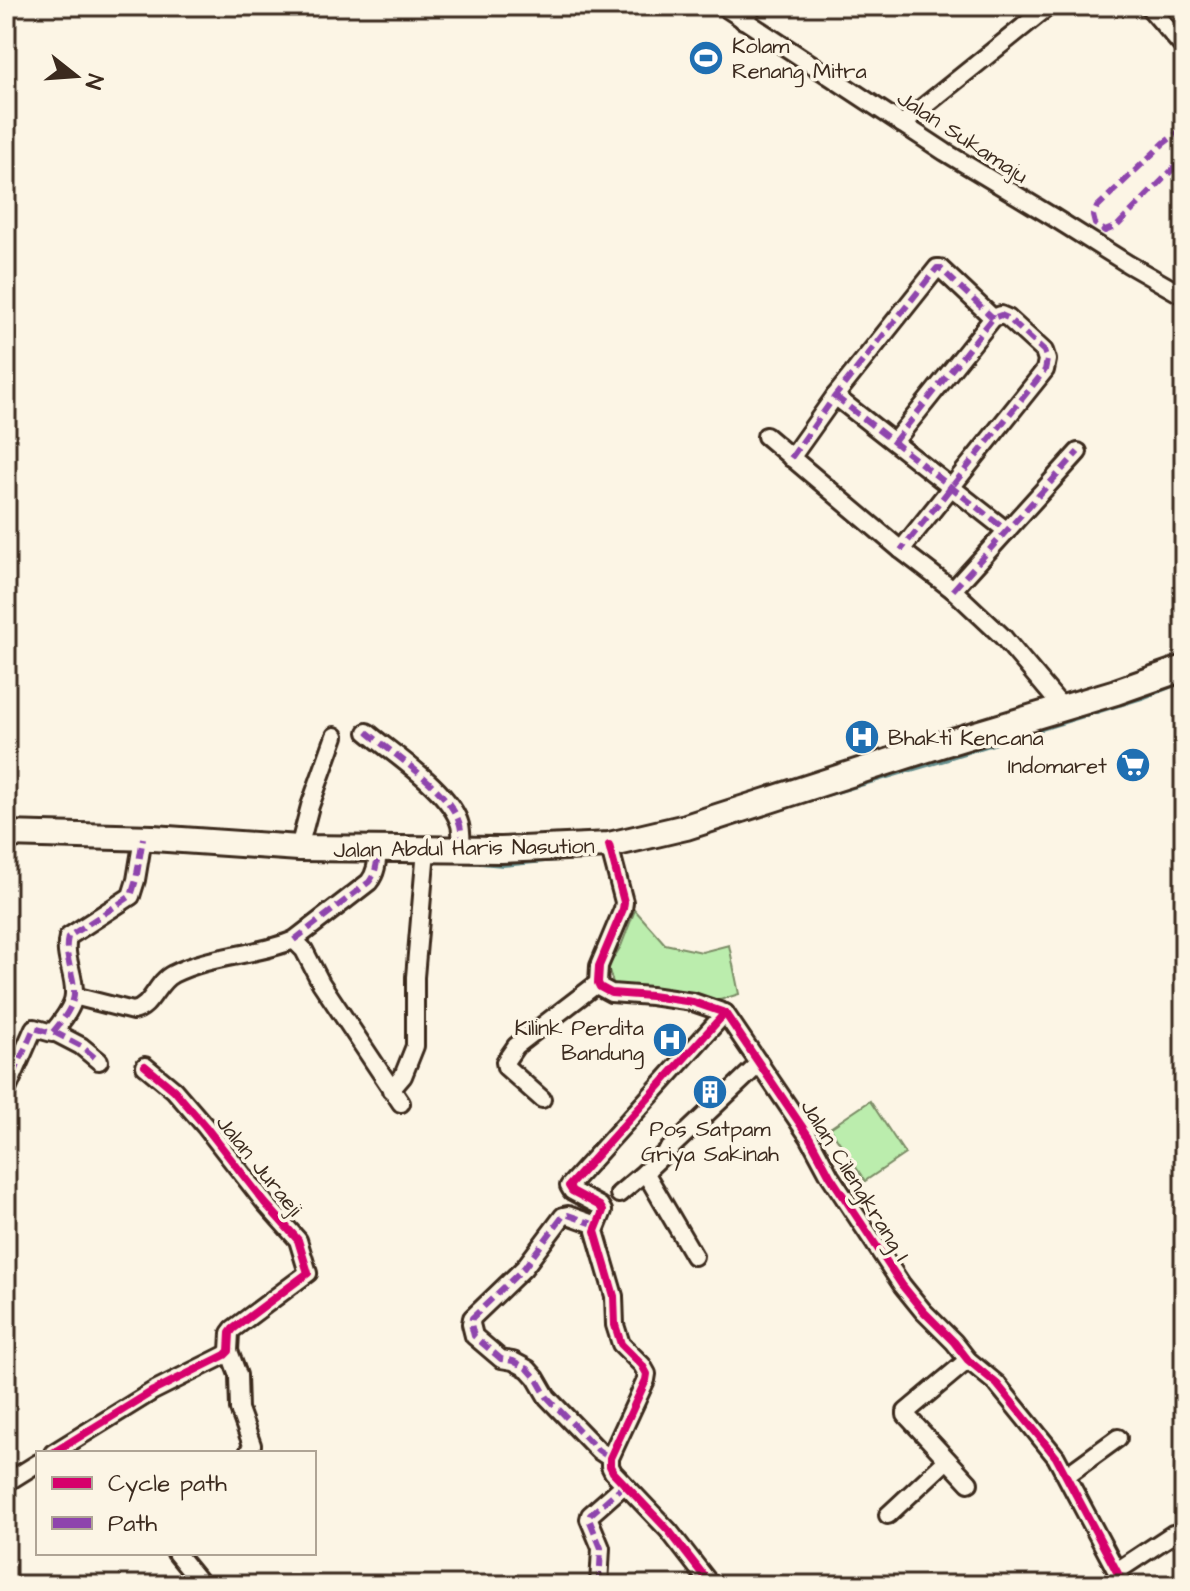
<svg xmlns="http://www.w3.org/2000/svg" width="1190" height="1591" viewBox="0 0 1190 1591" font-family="'Architects Daughter',sans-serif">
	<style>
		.green { fill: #bbedad; stroke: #7b8c66; stroke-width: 2 }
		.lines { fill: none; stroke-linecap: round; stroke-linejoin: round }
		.stream { stroke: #658f8e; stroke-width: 4 }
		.minor-casing { stroke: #3b2a1e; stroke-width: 22 }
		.highway-casing { stroke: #3b2a1e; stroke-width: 30 }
		.minor { stroke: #fcf5e5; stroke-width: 16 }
		.highway { stroke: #fcf5e5; stroke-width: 24 }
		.quiet { stroke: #8e44ad; stroke-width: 6; stroke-dasharray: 12 6; stroke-linecap: butt }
		.cycleway-casing { stroke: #fcf5e5; stroke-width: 13 }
		.cycleway { stroke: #d6006c; stroke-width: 8 }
		.labels { text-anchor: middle; stroke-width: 7; stroke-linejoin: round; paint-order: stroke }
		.poi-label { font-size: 22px; fill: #3b2a1e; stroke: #fcf5e5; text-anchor: start }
		.street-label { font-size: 22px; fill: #3b2a1e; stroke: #fcf5e5 }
	</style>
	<rect width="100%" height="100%" fill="#fcf5e5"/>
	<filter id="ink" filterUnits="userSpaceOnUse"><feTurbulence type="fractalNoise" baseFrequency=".0125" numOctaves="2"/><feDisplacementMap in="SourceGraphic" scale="16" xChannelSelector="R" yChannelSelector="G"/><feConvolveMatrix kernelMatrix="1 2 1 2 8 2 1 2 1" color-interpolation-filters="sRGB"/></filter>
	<g filter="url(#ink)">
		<!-- green -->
		<g class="green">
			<path d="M635 910 665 944 702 952 729 945 739 994 720 1000 670 991 614 986 608 967 621 946Z"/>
			<path d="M870 1101 905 1154 865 1181 830 1128Z"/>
		</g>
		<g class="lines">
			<!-- stream -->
			<g class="stream">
				<path d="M951 757 1145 697 1183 682"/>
				<path d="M789 806 948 759"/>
				<path d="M458 861 503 865 577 858"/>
				<path d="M928 1327 957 1358"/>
				<path d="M1047 1457 1056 1476"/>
			</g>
			<!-- minor casing -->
			<g class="minor-casing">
				<g id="minor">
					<path d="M723 6 945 152 1053 217 1128 264 1184 296"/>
					<path d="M1148 6 1184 48"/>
					<path d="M743 20 754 6"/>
					<path d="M902 124 1049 6"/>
					<path d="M835 396 1007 531"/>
					<path d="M766 436 901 550 953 590 1003 637 1062 707"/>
					<path d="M894 442 993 318 1001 315 1008 318 1044 351 1047 360 1045 370 901 550"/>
					<path d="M791 458 835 396 937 268H940L993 318"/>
					<path d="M953 590 1078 452"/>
					<path d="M367 732C393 754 451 791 460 825 462 833 461 842 462 850"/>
					<path d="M609 845 624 902 623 909 599 966 598 983 600 987 611 993 651 996 693 1002 725 1013 809 1137 830 1176 902 1285 923 1311 954 1342 968 1360 997 1384 1056 1457 1124 1585"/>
					<path d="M299 848 310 806 335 736"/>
					<path d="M294 940 304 950 321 983 401 1103"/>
					<path d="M74 996 133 1011C152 1008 156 982 173 974 210 955 256 956 294 940L369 882C377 872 377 861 378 849"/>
					<path d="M54 1032 81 1046 99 1061"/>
					<path d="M391 1090 403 1076 415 1046V977L426 850"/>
					<path d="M6 1092 34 1028 52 1033C60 1024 74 1006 74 994 75 974 63 957 68 937L131 896 136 880 143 838"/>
					<path d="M542 1099 506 1067 505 1062 516 1046 598 983"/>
					<path d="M645 1172 694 1256"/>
					<path d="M619 1194 645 1172 760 1063"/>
					<path d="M596 1225 568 1215 563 1216 524 1268 472 1318 471 1324 474 1336 501 1359 513 1361 528 1369 536 1378 547 1397 598 1450 610 1458"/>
					<path d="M229 1351 238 1375 239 1409 252 1445 248 1453"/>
					<path d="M968 1360 906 1412V1415L969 1483"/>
					<path d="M53 1453 153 1391 225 1355 229 1351 230 1333 233 1329 308 1273 298 1240 265 1203 205 1126 174 1090 145 1066"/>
					<path d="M1067 1475 1118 1438"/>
					<path d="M6 1483 38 1463"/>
					<path d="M888 1515 947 1460"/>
					<path d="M176 1553 198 1580 197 1585"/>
					<path d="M1117 1571 1173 1534 1177 1533 1184 1537"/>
					<path d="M599 1585 601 1548 589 1519 590 1515 624 1485"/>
					<path d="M711 1585 669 1531 613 1472 610 1466V1458L646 1380 647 1374 642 1365 621 1344 615 1325 614 1296 595 1231 603 1211 600 1206 572 1191 569 1186 725 1013"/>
				</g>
			</g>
			<!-- highway casing -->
			<g class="highway-casing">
				<path id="highway" d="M6 834 153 838 299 848 501 850 609 845 686 827 943 744 1116 692 1184 668"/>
			</g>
			<!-- minor -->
			<use href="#minor" class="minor"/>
			<!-- highway -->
			<use href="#highway" class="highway"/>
			<!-- quiet -->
			<g class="quiet">
				<path d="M1184 128 1164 143 1097 207 1093 216 1095 224 1105 231 1117 226 1184 158"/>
				<path d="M835 396 1007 531"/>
				<path d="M894 442 993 318 1001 315 1008 318 1044 351 1047 360 1045 370 901 550"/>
				<path d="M791 458 835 396 937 268H940L993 318"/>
				<path d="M953 590 1078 452"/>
				<path d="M367 732C393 754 451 791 460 825 462 833 461 842 462 850"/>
				<path d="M294 940 369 882C377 872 377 861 378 849"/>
				<path d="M54 1032 81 1046 99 1061"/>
				<path d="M6 1092 34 1028 52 1033C60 1024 74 1006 74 994 75 974 63 957 68 937L131 896 136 880 143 838"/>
				<path d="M596 1225 568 1215 563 1216 524 1268 472 1318 471 1324 474 1336 501 1359 513 1361 528 1369 536 1378 547 1397 598 1450 610 1458V1465"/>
				<path d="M599 1585 601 1548 589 1519 590 1515 624 1485"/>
			</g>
			<!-- cycleway casing -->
			<g class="cycleway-casing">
				<g id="cycleway">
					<path d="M609 845 624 902 623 909 599 966 598 983 600 987 611 993 651 996 693 1002 725 1013 809 1137 830 1176 902 1285 923 1311 954 1342 968 1360 997 1384 1056 1457 1124 1585"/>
					<path d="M53 1453 153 1391 225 1355 229 1351 230 1333 233 1329 308 1273 298 1240 265 1203 205 1126 174 1090 145 1066"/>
					<path d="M711 1585 669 1531 613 1472 610 1466V1458L646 1380 647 1374 642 1365 621 1344 615 1325 614 1296 595 1231 603 1211 600 1206 572 1191 569 1186 725 1013"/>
				</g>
			</g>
			<!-- cycleway -->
			<use href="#cycleway" class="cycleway"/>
		</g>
	</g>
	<!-- icons -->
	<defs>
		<g id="stadium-disc" transform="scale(1.8)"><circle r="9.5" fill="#1f6fb2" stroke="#fcf5e5"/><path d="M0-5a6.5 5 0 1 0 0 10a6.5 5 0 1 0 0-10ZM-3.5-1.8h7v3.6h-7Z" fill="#fff"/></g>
		<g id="hospital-disc" transform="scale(1.8)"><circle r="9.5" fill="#1f6fb2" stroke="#fcf5e5"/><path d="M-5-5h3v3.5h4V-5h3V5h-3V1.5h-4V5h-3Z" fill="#fff"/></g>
		<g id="supermarket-disc" transform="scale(1.8)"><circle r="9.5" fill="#1f6fb2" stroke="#fcf5e5"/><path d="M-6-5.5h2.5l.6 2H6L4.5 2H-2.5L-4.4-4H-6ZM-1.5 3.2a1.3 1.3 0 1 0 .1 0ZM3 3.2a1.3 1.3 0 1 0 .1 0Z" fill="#fff"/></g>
		<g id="building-disc" transform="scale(1.8)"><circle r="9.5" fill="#1f6fb2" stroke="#fcf5e5"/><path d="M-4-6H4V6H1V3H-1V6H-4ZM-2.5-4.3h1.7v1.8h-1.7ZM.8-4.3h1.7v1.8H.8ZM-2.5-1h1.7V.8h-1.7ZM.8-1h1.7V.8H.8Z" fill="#fff"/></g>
	</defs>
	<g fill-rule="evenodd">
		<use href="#stadium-disc" x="706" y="58"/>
		<use href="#hospital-disc" x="862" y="737"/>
		<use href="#supermarket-disc" x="1133" y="765"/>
		<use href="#hospital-disc" x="670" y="1040"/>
		<use href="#building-disc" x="710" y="1092"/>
	</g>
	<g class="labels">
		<!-- poi labels -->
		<g class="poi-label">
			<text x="732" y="53">Kolam<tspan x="732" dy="25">Renang Mitra</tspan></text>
			<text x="888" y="745">Bhakti Kencana</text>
			<text x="1107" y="773" text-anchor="end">Indomaret</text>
			<text x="644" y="1035" text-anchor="end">Kilink Perdita<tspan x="644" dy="25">Bandung</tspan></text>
			<text x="710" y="1136" text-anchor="middle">Pos Satpam<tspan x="710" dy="25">Griya Sakinah</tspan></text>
		</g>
		<!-- street labels -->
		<g class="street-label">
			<text transform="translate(963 136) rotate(33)" y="8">Jalan Sukamaju</text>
			<text transform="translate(464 847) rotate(-1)" y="8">Jalan Abdul Haris Nasution</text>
			<text transform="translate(260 1165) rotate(51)" y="8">Jalan Juraeji</text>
			<text transform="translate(856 1180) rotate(58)" y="8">Jalan Cilengkrang I</text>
		</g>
	</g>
	<!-- margin -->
	<rect width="1190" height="1591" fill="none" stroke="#fcf5e5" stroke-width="32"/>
	<rect x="16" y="16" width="1158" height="1559" fill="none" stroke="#3b2a1e" stroke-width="3" filter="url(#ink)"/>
	<!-- legend -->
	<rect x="36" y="1451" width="280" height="104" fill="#fcf5e5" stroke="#afa495" stroke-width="2"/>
	<rect x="52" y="1477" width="40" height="12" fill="#d6006c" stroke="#afa495" stroke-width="2"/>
	<text x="108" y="1491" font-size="24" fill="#3b2a1e">Cycle path</text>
	<rect x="52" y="1517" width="40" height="12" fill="#8e44ad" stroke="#afa495" stroke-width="2"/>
	<text x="108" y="1531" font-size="24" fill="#3b2a1e">Path</text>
	<!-- north arrow -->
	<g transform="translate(76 76) rotate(107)" stroke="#fcf5e5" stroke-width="6" paint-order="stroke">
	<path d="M0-6L14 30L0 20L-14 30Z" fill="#3b2a1e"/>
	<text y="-12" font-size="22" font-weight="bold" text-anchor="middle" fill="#3b2a1e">N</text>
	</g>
</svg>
